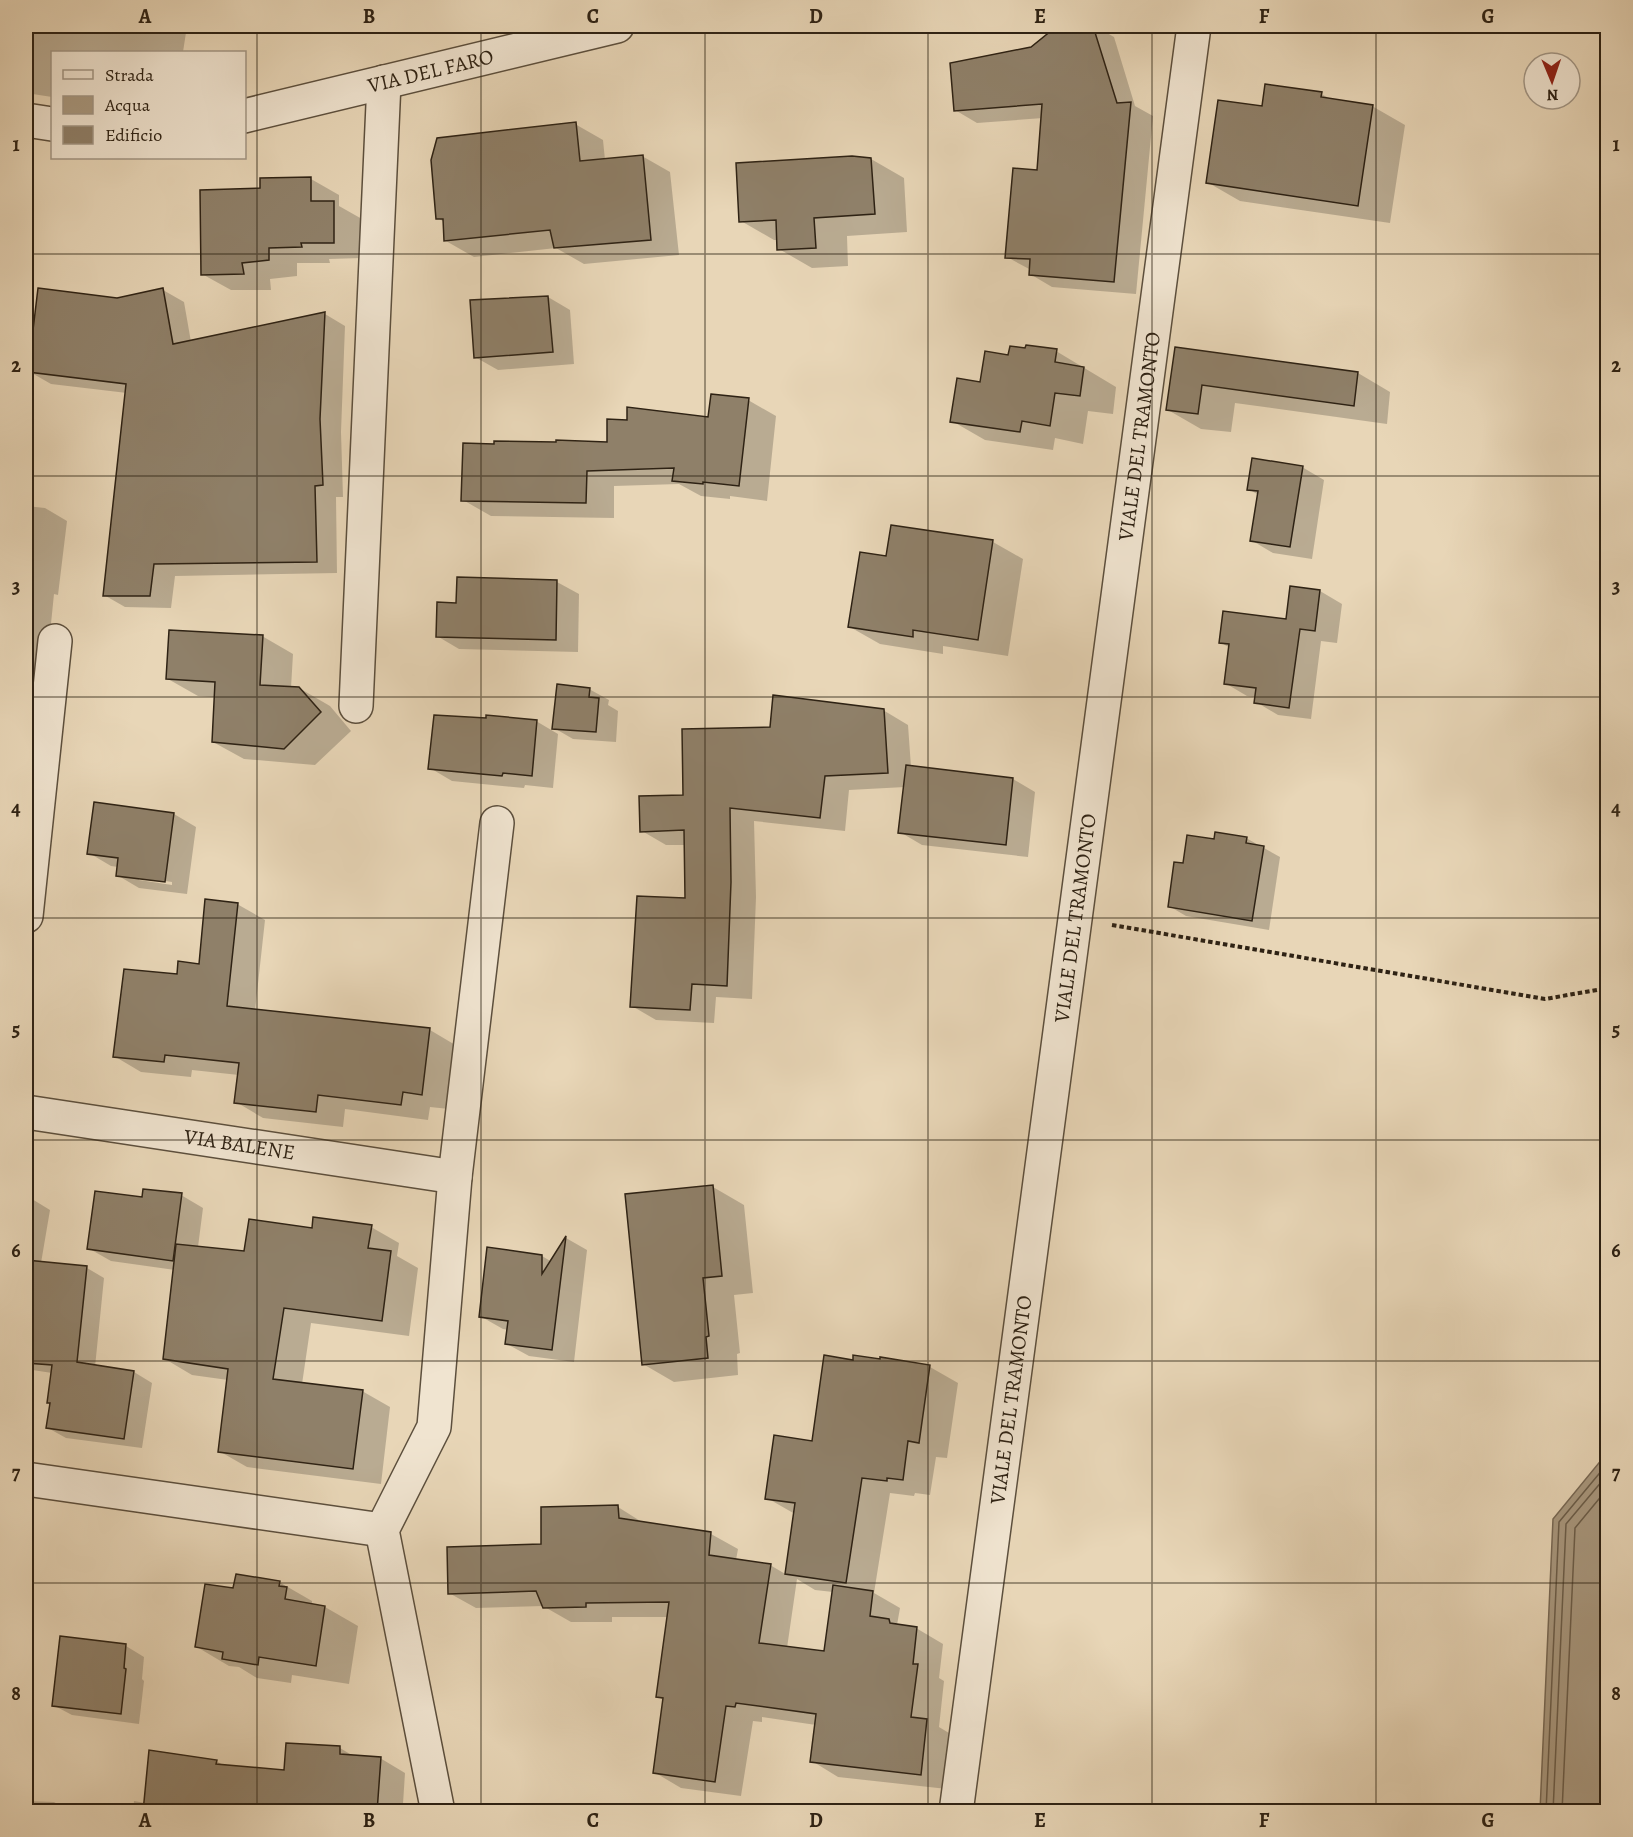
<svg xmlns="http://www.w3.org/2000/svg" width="1633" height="1837" viewBox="0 0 1633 1837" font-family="Alegreya,serif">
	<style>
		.water { fill: #a99980; stroke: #786955; stroke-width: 1.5 }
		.shadow { fill: #0003; fill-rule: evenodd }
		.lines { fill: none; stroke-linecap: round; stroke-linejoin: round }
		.shore { stroke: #6c5e4a; stroke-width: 1.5 }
		.building { fill: #8f8069; stroke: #2e2214; stroke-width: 1.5 }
		.minor-casing { stroke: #5c4f3d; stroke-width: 36 }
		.path { stroke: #2e2214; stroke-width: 4; stroke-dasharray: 4.5 3; stroke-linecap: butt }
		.minor { stroke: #f0e4d0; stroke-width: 33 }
		.grid { fill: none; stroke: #2e2214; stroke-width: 1.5; stroke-opacity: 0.55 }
		.labels { text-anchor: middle; stroke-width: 4.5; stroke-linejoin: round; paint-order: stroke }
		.street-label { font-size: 21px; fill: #2e2214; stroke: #f0e4d0 }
		.neatline { fill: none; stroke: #2e2214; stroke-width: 2 }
		.grid-label { font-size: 20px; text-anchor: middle; font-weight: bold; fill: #2e2214 }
	</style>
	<rect width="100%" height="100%" fill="#e8d6b7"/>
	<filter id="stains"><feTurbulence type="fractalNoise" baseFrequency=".00333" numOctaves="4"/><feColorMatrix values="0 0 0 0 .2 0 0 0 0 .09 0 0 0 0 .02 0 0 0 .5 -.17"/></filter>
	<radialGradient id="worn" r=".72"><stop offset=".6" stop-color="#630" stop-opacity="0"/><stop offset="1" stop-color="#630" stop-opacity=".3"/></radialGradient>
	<!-- water -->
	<path class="water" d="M1607 1453V1811H1540L1553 1519Z"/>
	<!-- shadow -->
	<g class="shadow">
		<path d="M26 26H187L183 52H52V97L26 93Z"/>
		<path d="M1059 26H1095L1114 37 1135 106 1153 116 1136 294 1052 287 1030 274 1031 270 1007 257 1038 172 1043 118 977 123 955 110Z"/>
		<path d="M1321 94 1333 100 1372 106 1405 125 1390 223 1240 201 1207 182 1263 108Z"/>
		<path d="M575 124 603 140 605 160 642 156 670 172 679 255 584 264 556 248 474 257 446 241 444 222 438 218Z"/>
		<path d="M871 159 904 178 907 232 847 236 848 266 812 268 779 249 778 240H774L741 221Z"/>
		<path d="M311 179 339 195V206L362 219V258L329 259 330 263H297V276L270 279 271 290H231L202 274 261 189Z"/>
		<path d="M163 290 184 302 191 342 325 314 345 326 341 432 343 497H336L337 573 175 576 171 608 125 607 104 595 127 393 51 384 30 372 117 300Z"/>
		<path d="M548 297 570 310 574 364 498 370 475 357Z"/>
		<path d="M1176 349 1358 373 1390 392 1387 424 1235 403 1231 432 1201 429 1168 410Z"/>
		<path d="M1056 351 1116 387 1113 414 1088 411 1083 444 1055 438 1053 450 985 440 952 421 982 383 1009 357Z"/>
		<path d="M748 400 776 416 767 501 730 496V499L701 496 679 484 614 486V518L491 516 463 500 608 443 710 419Z"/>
		<path d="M1302 467 1324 480 1312 559 1273 553 1251 540 1259 495 1248 489Z"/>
		<path d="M26 506 45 508 67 521 58 595 54 594 42 713 26 712Z"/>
		<path d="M993 542 1023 559 1008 656 943 646V654L880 644 850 627 887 558Z"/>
		<path d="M557 582 579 594 578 652 459 649 437 636 457 604Z"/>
		<path d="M1320 591 1342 604 1337 643 1321 641 1311 719 1278 715 1256 702 1257 697 1247 696 1225 683 1230 648 1220 642 1287 621Z"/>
		<path d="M262 636 293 654 291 688H299L330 706 351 731 315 765 244 759 213 742 216 697 198 696 168 679Z"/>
		<path d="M589 689 609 700 608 705 618 711 616 742 573 739 554 728Z"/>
		<path d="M883 710 908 725 911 767 1013 779 1035 792 1028 857 922 845 900 832 905 787 849 790 845 831 754 821 756 897 752 999 716 997 714 1023 656 1020 632 1006 686 900 685 845H666L642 831 771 729Z"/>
		<path d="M536 721 558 734 553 788 525 785 524 788 452 781 430 768Z"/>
		<path d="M174 814 196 827 187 894 139 888 117 875 118 867 111 866 89 853ZM139 877 172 882V885L139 880Z"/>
		<path d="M1246 838 1280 857 1269 930 1186 916 1169 906 1184 865 1215 841Z"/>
		<path d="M237 904 265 920 255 1011 430 1030 457 1046 449 1109 430 1107 428 1120 345 1109 343 1127 263 1118 236 1102 239 1075 192 1070 191 1077 141 1072 114 1056 178 976 200 966Z"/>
		<path d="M713 1187 744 1205 753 1293 734 1295 740 1353 737 1354 738 1375 674 1382 643 1364Z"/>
		<path d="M181 1195 203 1208 198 1247 246 1253 313 1230 371 1227 399 1243 397 1256 418 1268 409 1336 311 1323 302 1384 362 1391 390 1407 381 1484 247 1467 219 1451 228 1380 192 1375 165 1359 175 1270 111 1261 88 1248 144 1199Z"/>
		<path d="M26 1198 32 1199 50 1210 41 1263 87 1268 104 1278 95 1367 134 1372 152 1383 142 1448 66 1438 48 1428 52 1373 26 1369Z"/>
		<path d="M566 1238 587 1250 574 1362 529 1356 507 1344 509 1330 503 1329 480 1316 542 1256 552 1262Z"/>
		<path d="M881 1359 930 1367 958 1383 947 1458 936 1457 930 1495 915 1493 914 1496 890 1493 874 1593 900 1608 897 1625 916 1628 943 1644 939 1678 944 1681 939 1727 954 1736 947 1789 838 1777 812 1761 816 1725 762 1717V1722L753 1721 741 1796 681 1788 654 1772 664 1700 657 1696 669 1617H612V1622H571L543 1606 476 1608 449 1593 618 1507 645 1524 711 1534 738 1549 736 1560 770 1565 787 1575 795 1514 767 1498 813 1443 854 1362 881 1361ZM797 1579 815 1590 833 1592 826 1653 787 1648Z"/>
		<path d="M279 1582 312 1601V1603L317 1606 325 1607 358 1626 349 1684 292 1675 291 1683 257 1678 239 1667 229 1666 197 1647 234 1590Z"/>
		<path d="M62 1638 126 1646 144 1657 142 1679 144 1681 139 1724 72 1715 53 1705Z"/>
		<path d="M340 1748 355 1757 380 1758 405 1773 403 1804 415 1812H133L134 1801 145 1803 216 1761 225 1766 285 1772Z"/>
		<path d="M26 1801 54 1802 59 1805 114 1812H26Z"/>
	</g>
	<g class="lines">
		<!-- shore -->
		<g class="shore">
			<path d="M1546 1812 1559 1522 1608 1463"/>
			<path d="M1553 1812 1566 1524 1608 1474"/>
			<path d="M1562 1812 1575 1528 1608 1488"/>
		</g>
	</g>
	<!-- building -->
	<g class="building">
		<path d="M1057 26H1093L1117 103 1131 102 1114 282 1029 275 1030 259 1005 258 1013 168 1037 170 1042 104 954 111 950 63 1031 47Z"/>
		<path d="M1265 84 1322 92 1321 97 1373 105 1358 206 1206 183 1218 100 1262 106Z"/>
		<path d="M576 122 580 161 643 155 651 240 554 248 550 230 444 241 443 219H436L431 160 437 138Z"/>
		<path d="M852 156 871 158 875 214 814 218 816 248 777 250 776 220 739 222 736 163Z"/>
		<path d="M311 177V201H334V243H301L302 247 269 248V260L242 263 244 274 201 275 200 190 260 188V178Z"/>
		<path d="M38 288 117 298 163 288 173 344 325 312 320 419 323 485 315 486 317 562 154 564 150 596H103L126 384 28 372Z"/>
		<path d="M548 296 553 352 474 358 470 300Z"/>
		<path d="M1026 345 1057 349 1055 362 1084 367 1080 396 1055 393 1050 426 1022 421 1020 432 950 422 957 378 980 382 985 351 1008 355 1010 346 1025 348Z"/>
		<path d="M1175 347 1358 372 1354 406 1202 385 1198 414 1166 410Z"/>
		<path d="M711 394 749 398 739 486 703 482V484L672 481 674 468 587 471 586 503 461 501 463 443 494 444V441L556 442V440L607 442V419L627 420V407L708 417Z"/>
		<path d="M1252 458 1303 466 1290 547 1250 541 1258 491 1247 490Z"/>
		<path d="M891 525 993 540 978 640 913 630V637L848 627 860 552 886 556Z"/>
		<path d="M457 577 557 580 556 640 436 637 437 602 456 603Z"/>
		<path d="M1290 586 1320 590 1315 631 1300 629 1289 708 1254 703 1256 688 1224 684 1229 644 1219 643 1223 611 1286 619Z"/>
		<path d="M169 630 263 635 260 685 299 687 321 712 284 749 212 742 215 682 166 679Z"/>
		<path d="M557 684 590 688 589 697 599 698 596 732 552 729Z"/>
		<path d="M773 695 884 709 888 773 825 776 820 818 730 808 731 882 727 986 692 984 690 1010 630 1007 637 896 685 898 684 830 640 832 639 796 683 795 682 729 770 727Z"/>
		<path d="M434 715 486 718V715L537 720 532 776 503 773 502 776 428 769Z"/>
		<path d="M906 765 1013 778 1006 845 898 833Z"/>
		<path d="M94 802 174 813 165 882 116 876 118 858 87 854Z"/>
		<path d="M1215 832 1247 837 1246 843 1264 846 1252 921 1168 907 1174 862 1183 863 1187 835 1214 839Z"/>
		<path d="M205 899 238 903 227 1006 430 1028 422 1095 403 1092 401 1105 318 1095 316 1112 234 1103 239 1063 165 1055 164 1062 113 1057 124 969 177 974 178 961 199 964Z"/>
		<path d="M713 1185 722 1276 703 1278 709 1336 706 1337 708 1358 642 1365 625 1194Z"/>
		<path d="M143 1189 182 1193 173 1261 87 1249 95 1191 142 1197Z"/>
		<path d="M313 1217 372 1225 368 1248 391 1251 382 1321 284 1308 273 1379 363 1390 353 1469 218 1452 228 1369 163 1359 176 1244 244 1251 249 1219 312 1228Z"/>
		<path d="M566 1236 552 1350 505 1344 508 1321 479 1317 487 1247 542 1255V1274Z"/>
		<path d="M26 1260 87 1266 77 1362 134 1371 124 1439 46 1428 50 1403H47L52 1365 26 1363Z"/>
		<path d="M824 1355 853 1360V1355L880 1359V1357L930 1365 919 1443 908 1441 903 1480 887 1478V1481L862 1478 846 1583 785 1574 795 1503 765 1499 774 1435 812 1441Z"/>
		<path d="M618 1505 619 1518 711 1532 709 1555 771 1564 759 1643 824 1651 833 1585 873 1591 870 1616 889 1619 890 1623 917 1627 913 1664H918L911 1717 927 1719 921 1775 810 1762 816 1714 736 1703 735 1707 726 1706 715 1782 653 1773 663 1698 656 1697 669 1602 586 1603V1607L543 1608 536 1591 448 1594 447 1547 541 1544V1507Z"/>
		<path d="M236 1574 280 1581 279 1586 287 1587 285 1599 325 1606 316 1666 259 1657 258 1665 222 1659 223 1652 195 1647 205 1584 233 1588Z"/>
		<path d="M60 1636 126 1644 124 1668 126 1669 121 1714 52 1706Z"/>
		<path d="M286 1743 340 1746V1754L381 1757 377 1812H143L149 1750 217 1760 216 1764 284 1770Z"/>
	</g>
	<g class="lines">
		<!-- minor casing -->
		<g class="minor-casing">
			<g id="minor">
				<path id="s1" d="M244 116 617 26"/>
				<path d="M26 120 52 124"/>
				<path d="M356 706 384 82"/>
				<path d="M26 916 55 641"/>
				<path id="s2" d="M26 1112 455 1177"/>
				<path d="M26 1479 382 1530"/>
				<path d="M438 1812 382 1530 434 1427 455 1177 497 823"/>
				<path id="s3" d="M956 1812 1194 26"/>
			</g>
		</g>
		<!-- path -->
		<path class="path" d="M1112 925 1545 999 1608 988"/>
		<!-- minor -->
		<use href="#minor" class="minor"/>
	</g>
	<!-- grid -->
	<path class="grid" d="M257 26V1812M481 26V1812M705 26V1812M928 26V1812M1152 26V1812M1376 26V1812M26 254H1608M26 476H1608M26 697H1608M26 918H1608M26 1140H1608M26 1361H1608M26 1583H1608"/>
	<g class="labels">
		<!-- street labels -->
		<g class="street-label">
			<text dy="7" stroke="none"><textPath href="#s1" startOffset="192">VIA DEL FARO</textPath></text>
			<text dy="7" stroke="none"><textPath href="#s3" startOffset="1388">VIALE DEL TRAMONTO</textPath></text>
			<text dy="7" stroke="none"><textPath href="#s3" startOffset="902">VIALE DEL TRAMONTO</textPath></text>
			<text dy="7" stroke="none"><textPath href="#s2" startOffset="216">VIA BALENE</textPath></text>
			<text dy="7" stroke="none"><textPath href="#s3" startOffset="416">VIALE DEL TRAMONTO</textPath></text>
		</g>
	</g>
	<!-- margin -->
	<rect width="1633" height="1837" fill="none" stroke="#e8d6b7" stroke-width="66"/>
	<!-- legend -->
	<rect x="51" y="51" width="195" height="108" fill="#f0e4d0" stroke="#a29685" stroke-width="1.5"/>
	<rect x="63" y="70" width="30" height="9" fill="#f0e4d0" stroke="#a29685" stroke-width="1.5"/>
	<text x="105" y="81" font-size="18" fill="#2e2214">Strada</text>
	<rect x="63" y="96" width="30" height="18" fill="#a99980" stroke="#a29685" stroke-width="1.5"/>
	<text x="105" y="111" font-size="18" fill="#2e2214">Acqua</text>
	<rect x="63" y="126" width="30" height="18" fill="#8f8069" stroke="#a29685" stroke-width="1.5"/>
	<text x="105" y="141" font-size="18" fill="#2e2214">Edificio</text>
	<!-- north arrow -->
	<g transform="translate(1552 81) rotate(178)"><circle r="28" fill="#f0e4d0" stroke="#a29685" stroke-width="1.5"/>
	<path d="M0-4.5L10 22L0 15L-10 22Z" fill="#8f2418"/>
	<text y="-9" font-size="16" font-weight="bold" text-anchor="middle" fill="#2e2214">N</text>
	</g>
	<rect x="33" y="33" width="1567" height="1771" class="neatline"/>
	<g class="grid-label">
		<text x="145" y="23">A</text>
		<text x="369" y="23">B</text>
		<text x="593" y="23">C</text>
		<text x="816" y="23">D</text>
		<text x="1040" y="23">E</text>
		<text x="1264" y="23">F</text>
		<text x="1488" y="23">G</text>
		<text x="16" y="151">1</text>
		<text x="1616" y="151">1</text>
		<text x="16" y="372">2</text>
		<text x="1616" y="372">2</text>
		<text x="16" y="593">3</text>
		<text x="1616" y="593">3</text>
		<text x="16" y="815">4</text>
		<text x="1616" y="815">4</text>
		<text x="16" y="1036">5</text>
		<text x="1616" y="1036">5</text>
		<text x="16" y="1257">6</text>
		<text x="1616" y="1257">6</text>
		<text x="16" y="1479">7</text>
		<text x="1616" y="1479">7</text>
		<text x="16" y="1700">8</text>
		<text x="1616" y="1700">8</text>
		<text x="145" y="1827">A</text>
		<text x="369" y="1827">B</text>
		<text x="593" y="1827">C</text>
		<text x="816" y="1827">D</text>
		<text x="1040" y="1827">E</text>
		<text x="1264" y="1827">F</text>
		<text x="1488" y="1827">G</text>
	</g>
	<rect width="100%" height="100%" filter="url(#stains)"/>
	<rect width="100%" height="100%" fill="url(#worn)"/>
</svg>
